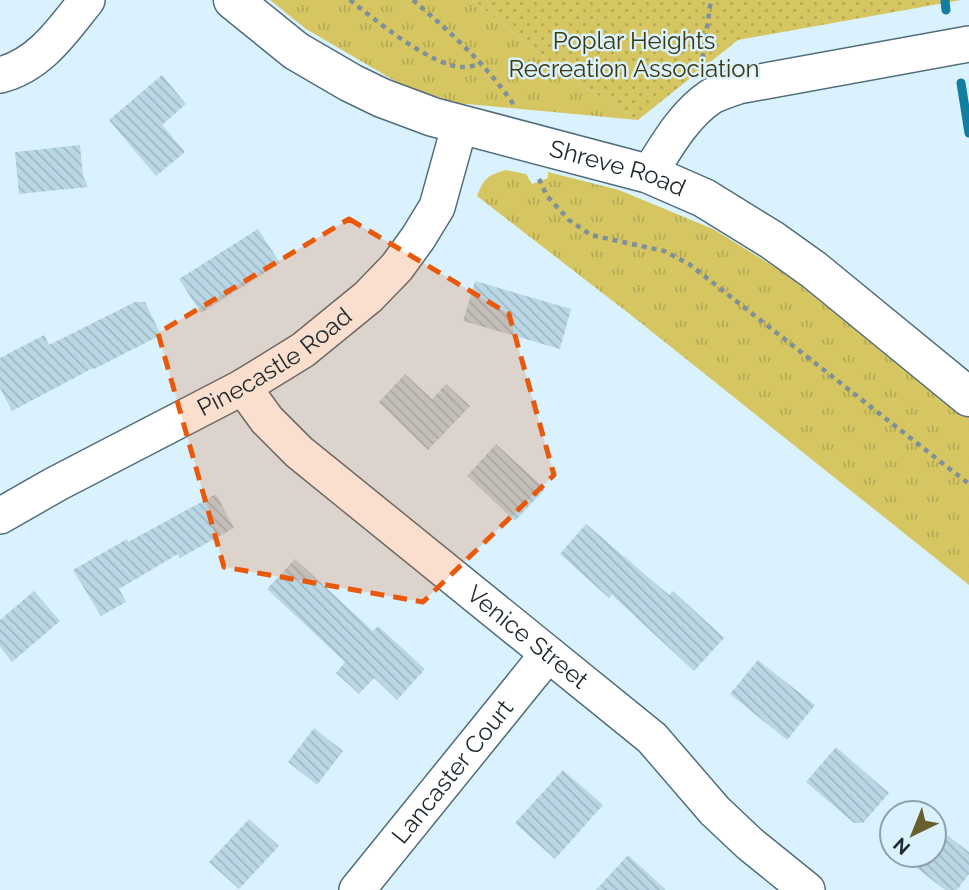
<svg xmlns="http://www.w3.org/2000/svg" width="969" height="890" viewBox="0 0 969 890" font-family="Raleway,sans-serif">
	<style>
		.grass { fill: url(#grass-tufts) }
		.park { fill: url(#park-dots) }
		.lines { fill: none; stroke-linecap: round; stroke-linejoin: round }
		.stream { stroke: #127ea0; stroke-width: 9 }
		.building { fill: url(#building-back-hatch) }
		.minor-casing { stroke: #526d7a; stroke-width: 38 }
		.major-casing { stroke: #526d7a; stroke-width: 41 }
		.path { stroke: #7f9099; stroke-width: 4.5; stroke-dasharray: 5 5; stroke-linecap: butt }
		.minor { stroke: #fff; stroke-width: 35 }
		.major { stroke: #fff; stroke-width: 38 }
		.marked { fill: #e8590c; fill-opacity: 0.2; stroke: #e8590c; stroke-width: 5; stroke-dasharray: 14 9; stroke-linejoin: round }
		.labels { text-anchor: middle; stroke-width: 5; stroke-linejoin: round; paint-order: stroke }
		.park-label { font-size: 24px; fill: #3d3709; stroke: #daf2fe }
		.street-label { font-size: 24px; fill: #1f2a2f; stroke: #daf2fe }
	</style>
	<defs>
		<pattern id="grass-tufts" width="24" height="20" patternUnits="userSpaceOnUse" patternTransform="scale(1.75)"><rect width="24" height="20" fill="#d5c661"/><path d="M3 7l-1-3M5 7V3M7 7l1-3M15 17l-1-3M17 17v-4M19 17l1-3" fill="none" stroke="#b6aa55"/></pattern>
		<pattern id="park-dots" width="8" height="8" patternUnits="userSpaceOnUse" patternTransform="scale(1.75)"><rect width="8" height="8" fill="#d5c661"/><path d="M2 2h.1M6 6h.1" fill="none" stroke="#b6aa55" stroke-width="1.8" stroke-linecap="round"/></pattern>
		<pattern id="building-back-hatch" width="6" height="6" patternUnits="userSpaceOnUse" patternTransform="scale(1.75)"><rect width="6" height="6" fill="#bad7e5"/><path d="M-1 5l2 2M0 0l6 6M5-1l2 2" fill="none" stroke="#9fb9c5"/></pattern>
	</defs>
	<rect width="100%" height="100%" fill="#daf2fe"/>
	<!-- grass -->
	<g class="grass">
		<path d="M270 0H472L572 79 638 120 456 103 402 85 306 29Z"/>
		<path d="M506 170 526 174 532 184 548 178V172L619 190 713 229 783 272 969 417V585L636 319 477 196C484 178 488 175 506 170Z"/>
	</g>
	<!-- park -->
	<path class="park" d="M472 0H961L738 40 638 120 572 79Z"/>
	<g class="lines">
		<!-- stream -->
		<g class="stream">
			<path d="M945 0 946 10"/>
			<path d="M961 83 969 133"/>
		</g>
	</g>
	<!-- building -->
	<g class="building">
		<path d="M162 75 186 104 162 125 185 152 156 176 109 120Z"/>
		<path d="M80 145 83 176 88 187 19 194 15 152Z"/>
		<path d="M258 229 280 263 201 313 179 279Z"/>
		<path d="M475 281 571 309 560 349 463 321Z"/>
		<path d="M135 302H145L161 335 94 369 93 368 12 411 0 388V358L44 335 49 345Z"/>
		<path d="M405 374 432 399 446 384 470 406 428 450 379 402Z"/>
		<path d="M496 444 545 489 515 521 467 476Z"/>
		<path d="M216 494 234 528 180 558 178 554 119 589 126 602 101 616 73 570 127 539 128 542Z"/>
		<path d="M586 524 669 595 673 591 724 638 694 671 612 595 609 598 560 554Z"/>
		<path d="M295 559 373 631 378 626 425 669 397 700 374 678 359 694 336 673 345 662 267 589Z"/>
		<path d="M34 591 60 621 12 662 0 647V620Z"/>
		<path d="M758 660 815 705 787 740 730 694Z"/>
		<path d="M314 728 343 751 317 785 288 762Z"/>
		<path d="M836 747 889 793 863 823H854L806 782Z"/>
		<path d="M563 770 603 805 555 859 515 823Z"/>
		<path d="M249 819 279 846 239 889 209 862Z"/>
		<path d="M934 825 969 852V874L957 890H945L900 855H934Z"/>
		<path d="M628 855 666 890H596Z"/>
	</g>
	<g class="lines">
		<!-- minor casing -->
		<g class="minor-casing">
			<g id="minor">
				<path d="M0 75C40 65 63 30 87 0"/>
				<path d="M649 174C666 147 684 114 712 96 720 92 730 89 738 86L969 44"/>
				<path id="s1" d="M243 387 267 420 299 452 652 738 715 811 750 844 807 890"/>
				<path id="s2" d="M0 516 56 484 243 387 303 350 368 297 397 267 418 238 437 207 460 124"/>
				<path id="s3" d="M357 890 548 654"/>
			</g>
		</g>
		<!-- major casing -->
		<g class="major-casing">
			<g id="major">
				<path id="s4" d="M233 0 296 51 351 83 382 98 433 117 649 174 704 198 772 240 814 270 969 397"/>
			</g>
		</g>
		<!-- path -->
		<g class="path">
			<path d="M350 0C374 19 433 68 464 67 469 67 476 65 481 64"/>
			<path d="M413 0C450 32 486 64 514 105"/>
			<path d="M701 68 711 0"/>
			<path d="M539 179 547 196 569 220 591 235 664 251 689 264 969 484"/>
		</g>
		<!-- minor -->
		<use href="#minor" class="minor"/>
		<!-- major -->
		<use href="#major" class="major"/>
	</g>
	<!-- marked area -->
	<path class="marked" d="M349 219 509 314 554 475 423 602 224 567 158 333Z"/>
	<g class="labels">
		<!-- park labels -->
		<g class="park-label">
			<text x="634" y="49">Poplar Heights<tspan x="634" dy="28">Recreation Association</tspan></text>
		</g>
		<!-- street labels -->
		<g class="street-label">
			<text dy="8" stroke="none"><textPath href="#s4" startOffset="425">Shreve Road</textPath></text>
			<text dy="8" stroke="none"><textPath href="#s2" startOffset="315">Pinecastle Road</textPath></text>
			<text dy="8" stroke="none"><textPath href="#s1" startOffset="380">Venice Street</textPath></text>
			<text dy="8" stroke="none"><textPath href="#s3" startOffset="152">Lancaster Court</textPath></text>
		</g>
	</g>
	<!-- north arrow -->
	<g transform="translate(913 834) rotate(223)"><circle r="33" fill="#daf2fe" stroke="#8fa2ab" stroke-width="2"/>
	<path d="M0-5L12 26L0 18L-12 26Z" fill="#67602c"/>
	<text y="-10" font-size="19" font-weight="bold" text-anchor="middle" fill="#1f2a2f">N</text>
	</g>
</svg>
